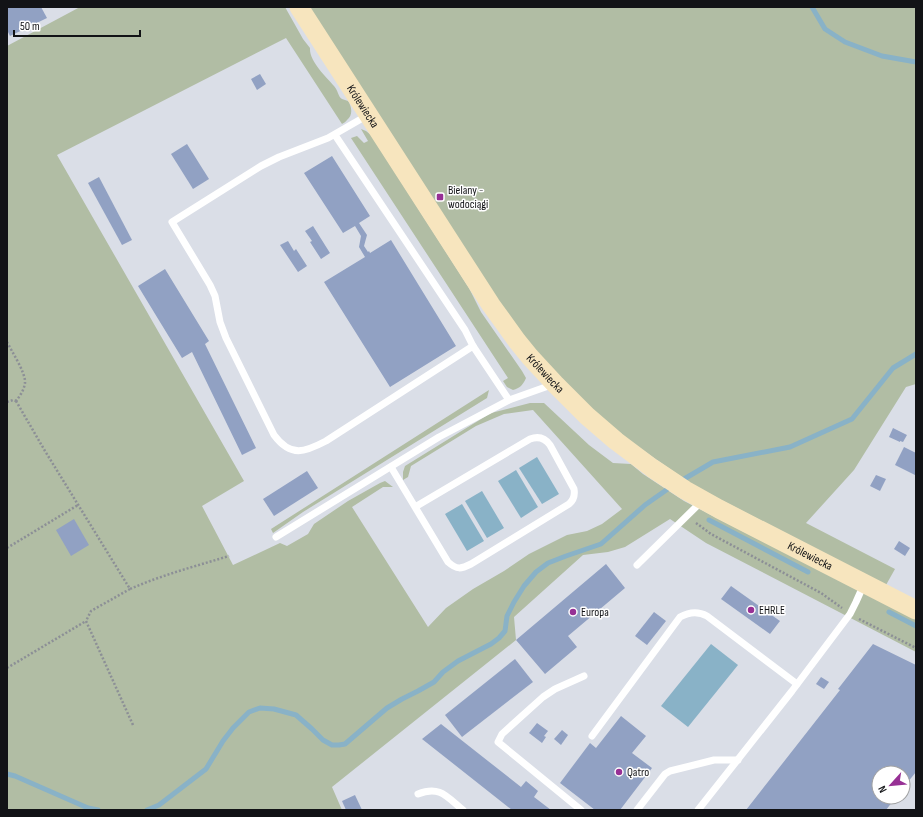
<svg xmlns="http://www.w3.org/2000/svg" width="923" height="817" viewBox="0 0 923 817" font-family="'Sofia Sans Condensed',sans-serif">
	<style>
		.green { fill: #b1bda4 }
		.water { fill: #89b2c7 }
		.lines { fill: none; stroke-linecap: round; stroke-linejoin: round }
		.stream { stroke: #89b2c7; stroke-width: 5 }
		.building { fill: #91a1c3 }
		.path { stroke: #8c8f96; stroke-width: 2.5; stroke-dasharray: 2 2; stroke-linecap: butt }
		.lane { stroke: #fff; stroke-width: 7 }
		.secondary { stroke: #f7e5be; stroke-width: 19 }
		.poi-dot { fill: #973095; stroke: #fff; stroke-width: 1.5 }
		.labels { text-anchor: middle; stroke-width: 3; stroke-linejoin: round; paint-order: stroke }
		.street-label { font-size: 12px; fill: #121316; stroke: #fff }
		.poi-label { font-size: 12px; fill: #121316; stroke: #fff; text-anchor: start }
	</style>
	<rect width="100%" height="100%" fill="#dadee7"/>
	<!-- green -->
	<g class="green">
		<path d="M80 7H285L303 39 310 48C309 61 326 77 334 86 338 90 338 97 342 99 344 100 346 100 348 101 352 107 353 115 347 120 346 122 343 123 342 124L286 38 57 155 244 481 202 506 233 565 280 543 287 546 308 534 314 524 348 501 380 483 385 481 393 487H383L352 507 428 627 446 608 473 589 504 571 529 554 567 535 587 531 602 524 622 509 533 410 504 414 476 426 411 466 408 477 403 480V472L405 466 468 427 491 413 530 403H544L589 445 613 463 631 464 643 474 684 501 713 516 916 619V652L706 543 670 519 625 547 608 552 583 555 514 617 516 640 332 787 342 810H7V46Z"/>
		<path d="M309 7H916V384L906 387 854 470 806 523 895 569 886 585 696 487 657 460 630 441 594 411 540 356 510 320Z"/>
		<path d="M361 129 366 131 371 135 469 288 481 312 522 371 526 378C523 385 520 388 513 390L507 387 503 381 508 378 351 138 357 136 364 143 368 141Z"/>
		<path d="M489 390 487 398 303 512 273 533 271 529Z"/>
	</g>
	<!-- water -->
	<g class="water">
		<path d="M537 457 559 494 542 504 519 468Z"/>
		<path d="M516 470 538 507 521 518 498 481Z"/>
		<path d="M482 491 504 528 487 538 465 501Z"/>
		<path d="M462 504 484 541 467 551 445 514Z"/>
		<path d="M711 644 738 665 688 727 661 706Z"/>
	</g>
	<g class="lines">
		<!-- stream -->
		<g class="stream">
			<path d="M812 7 825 29 845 42 882 56 916 62"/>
			<path d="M679 482 713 462 790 447 852 419 893 368 916 354"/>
			<path d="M709 520 808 572"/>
			<path d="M889 612 916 626"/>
			<path d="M7 774 15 776 88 808 98 810"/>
			<path d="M147 810 159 805 206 769 223 741 233 728 249 712 260 708 274 709 296 715 312 729 323 740 332 745H339L345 744 387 708 402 699 418 691 434 682 443 672 458 661 491 644 499 638 505 631 507 616 514 602 524 586 536 572 548 563 566 556 601 544 645 505 672 486"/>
		</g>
	</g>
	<!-- building -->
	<g class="building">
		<path d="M7 7H41L47 18 10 36 7 30Z"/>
		<path d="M260 74 266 84 257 90 251 79Z"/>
		<path d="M187 144 209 179 193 189 171 154Z"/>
		<path d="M332 156 370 216 359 223 367 235 364 246 368 252 369 251 370 253 391 240 456 346 390 387 324 282 365 257 359 247 361 236 355 226 343 233 304 173Z"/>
		<path d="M99 177 132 240 122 245 88 183Z"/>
		<path d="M313 226 330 253 321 259 310 242 312 241 305 231Z"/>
		<path d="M288 241 294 251 296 249 307 266 298 272 280 245Z"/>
		<path d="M165 269 209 341 205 344 256 448 242 455 192 352 182 358 138 286Z"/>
		<path d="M893 428 907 435 903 442 900 441V442L889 437Z"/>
		<path d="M904 447 916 453V473L915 475 895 465Z"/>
		<path d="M307 471 318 488 274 516 263 499Z"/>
		<path d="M876 475 886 479 880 491 870 486Z"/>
		<path d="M74 519 89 545 71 556 56 530Z"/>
		<path d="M899 541 910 548 905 556 894 549Z"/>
		<path d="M606 564 625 588 568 636 577 647 545 674 516 640Z"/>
		<path d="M731 586 780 621 770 634 721 599Z"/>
		<path d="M654 612 666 621 647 645 635 636Z"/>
		<path d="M873 644 916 665V772L903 788V773H879V797H896L886 810H746L840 690 838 689Z"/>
		<path d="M515 659 533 682 462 737 445 715Z"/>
		<path d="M821 677 829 682 824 689 816 684Z"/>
		<path d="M621 716 646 736 632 753 652 768 620 810H595L560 783 590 743 596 748Z"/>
		<path d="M537 723 548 731 544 736 546 737 542 743 529 733Z"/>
		<path d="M441 724 521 787 526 781 538 791 534 797 551 810H512L422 739Z"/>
		<path d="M562 730 568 735 561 745 554 739Z"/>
		<path d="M355 795 362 810H346L342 801Z"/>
	</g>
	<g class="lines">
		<!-- path -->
		<g class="path">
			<path d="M7 342C12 352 26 373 25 383 24 390 20 396 16 401"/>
			<path d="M16 401 45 451 130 589C162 575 196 566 229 556"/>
			<path d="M7 402 13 400 16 401"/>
			<path d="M696 523 711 534 821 593 842 608"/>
			<path d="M7 548 78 505"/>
			<path d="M130 589 91 611 86 621 133 725"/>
			<path d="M859 619 916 648"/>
			<path d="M7 668 86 621"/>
		</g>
		<!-- lane -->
		<g class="lane">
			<path d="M368 115 328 138 279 157 261 166 172 222 210 285 215 296 220 322 226 338 274 435C291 458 305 452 326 441L473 346"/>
			<path d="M335 135 465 330 473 346 509 400"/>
			<path d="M391 467 448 562C457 570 461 569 471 564L569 504C574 500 575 495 574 489L550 445C545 438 538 436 530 439L415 507"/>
			<path d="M276 537 439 437 509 400 554 384"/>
			<path d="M637 565 703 500"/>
			<path d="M592 736 680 617C689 612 698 611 707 616L797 684"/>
			<path d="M418 794C440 785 447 797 463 810"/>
			<path d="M581 810 498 742 502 734 543 697 555 689 584 676"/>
			<path d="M637 810 665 774 670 771 714 760H738"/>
			<path d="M698 810 792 691 850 614 856 602 864 584"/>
		</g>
		<!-- secondary -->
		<path class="secondary" id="s1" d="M299 7 491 305 517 341 530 357 555 384 587 416 616 441 652 468 685 490 719 509 916 610"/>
	</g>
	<!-- markers -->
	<g class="poi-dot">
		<rect x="436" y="193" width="8" height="8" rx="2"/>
		<circle cx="751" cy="610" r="4"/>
		<circle cx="573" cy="612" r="4"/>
		<circle cx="619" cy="772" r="4"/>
	</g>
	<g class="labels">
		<!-- street labels -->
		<g class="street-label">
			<text dy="4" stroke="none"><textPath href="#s1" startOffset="118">Królewiecka</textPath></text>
			<text dy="4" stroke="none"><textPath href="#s1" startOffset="442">Królewiecka</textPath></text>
			<text dy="4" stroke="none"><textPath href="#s1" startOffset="766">Królewiecka</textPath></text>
		</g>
		<!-- poi labels -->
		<g class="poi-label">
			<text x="448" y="194">Bielany -<tspan x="448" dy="14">wodociągi</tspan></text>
			<text x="759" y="614">EHRLE</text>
			<text x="581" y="616">Europa</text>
			<text x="627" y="776">Qatro</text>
		</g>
	</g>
	<!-- border -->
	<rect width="923" height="817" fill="none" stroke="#121316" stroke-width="16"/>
	<!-- north arrow -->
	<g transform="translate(891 785) rotate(243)"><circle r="19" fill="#ffffff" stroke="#a0a1a2"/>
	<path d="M0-3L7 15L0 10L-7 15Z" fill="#973095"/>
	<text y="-6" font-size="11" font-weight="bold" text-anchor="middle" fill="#121316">N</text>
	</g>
	<!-- scale -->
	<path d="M14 30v6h126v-6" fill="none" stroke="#121316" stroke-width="2"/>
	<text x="20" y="30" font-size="12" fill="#121316" stroke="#ffffff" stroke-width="3" paint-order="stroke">50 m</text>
</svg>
